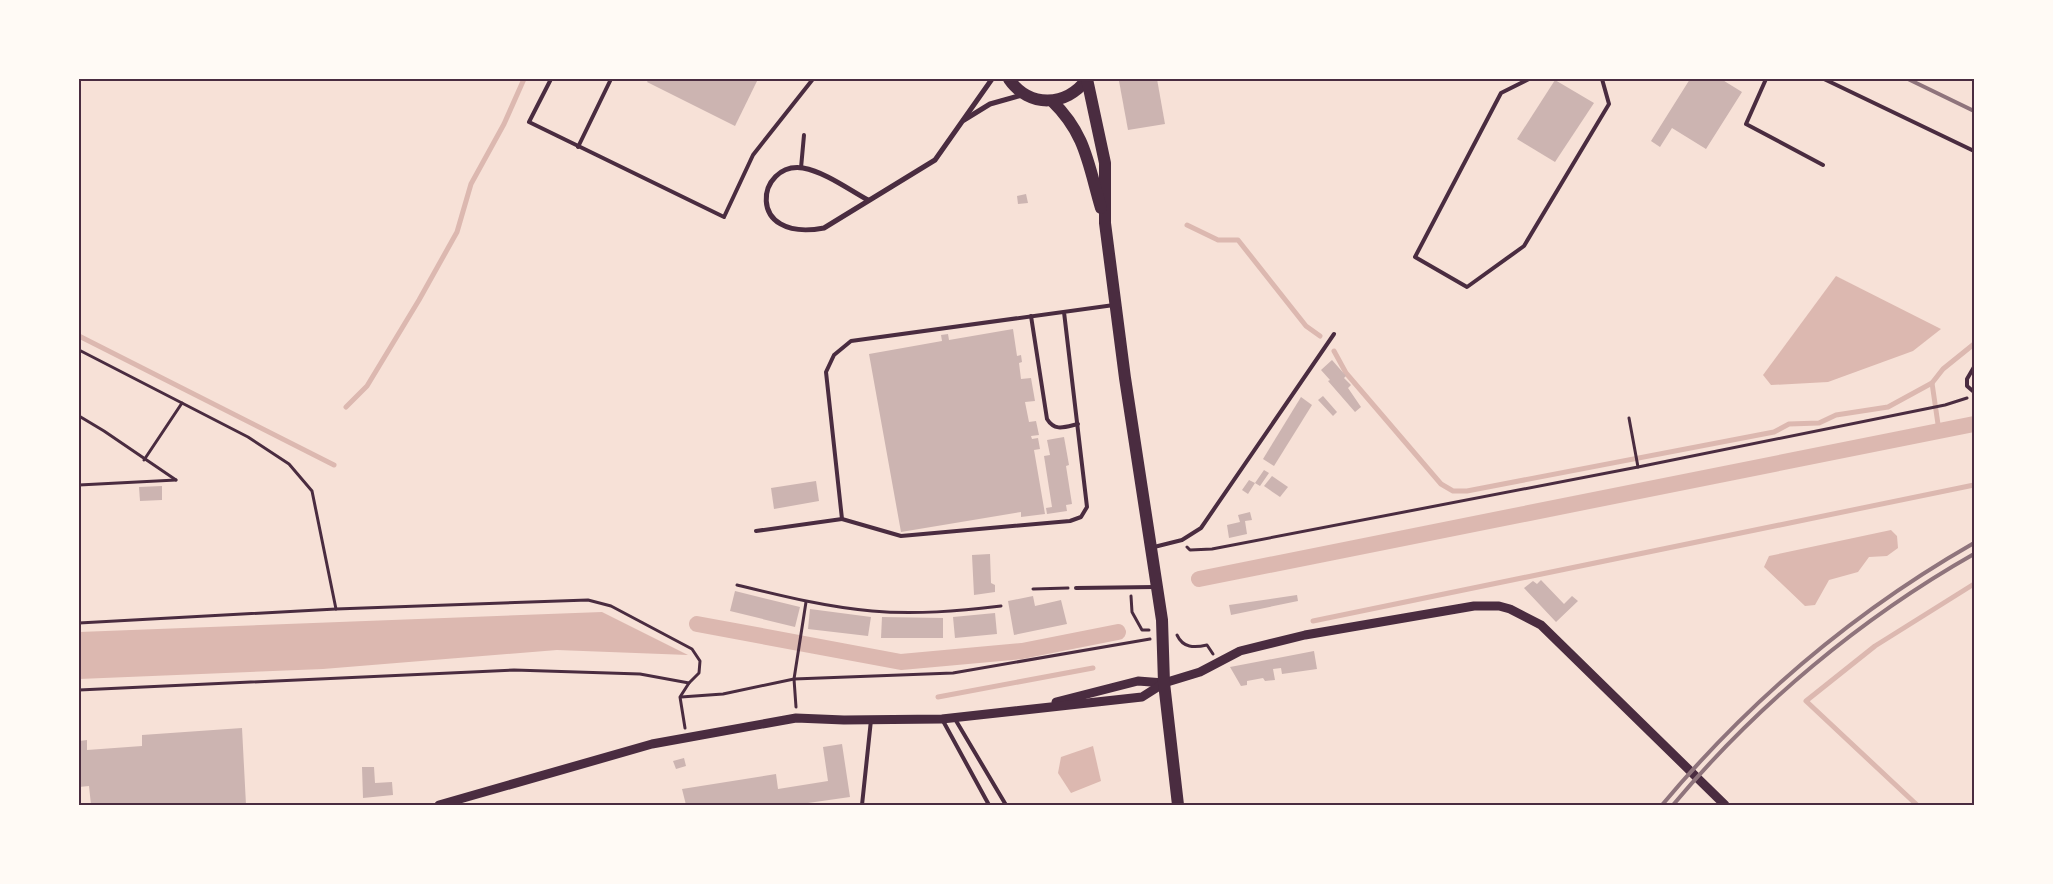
<svg xmlns="http://www.w3.org/2000/svg" width="2053" height="884" viewBox="0 0 2053 884" font-family="Jost,sans-serif">
	<style>
		.water { fill: #dcb8b0 }
		.lines { fill: none; stroke-linecap: round; stroke-linejoin: round }
		.stream { stroke: #dcb8b0; stroke-width: 5 }
		.canal { stroke: #dcb8b0; stroke-width: 16 }
		.building { fill: #ccb4b1 }
		.path { stroke: #4a2c40; stroke-width: 3 }
		.service { stroke: #4a2c40; stroke-width: 4 }
		.minor { stroke: #4a2c40; stroke-width: 5 }
		.tertiary { stroke: #4a2c40; stroke-width: 9 }
		.primary { stroke: #4a2c40; stroke-width: 12 }
		.rail { stroke: #8f747c; stroke-width: 4 }
		.neatline { fill: none; stroke: #4a2c40; stroke-width: 2 }
	</style>
	<rect width="100%" height="100%" fill="#f7e1d7"/>
	<!-- water -->
	<g class="water">
		<path d="M1836 276 1941 329 1913 351 1828 382 1771 385 1763 375Z"/>
		<path d="M1891 530 1897 536 1898 548 1887 556 1869 557 1858 572 1829 580 1815 605 1805 606 1764 567 1769 556Z"/>
		<path d="M602 612 688 655 557 650 323 669 79 679V632Z"/>
		<path d="M1093 746 1101 781 1071 793 1058 773 1061 757Z"/>
	</g>
	<g class="lines">
		<!-- stream -->
		<g class="stream">
			<path d="M1187 225 1218 240H1238L1306 326 1320 336"/>
			<path d="M79 336 334 465"/>
			<path d="M1334 351 1346 373 1441 484 1453 491H1467L1774 432 1789 424 1819 423 1836 415 1888 407 1932 383"/>
			<path d="M346 407 367 386 419 300 457 232 471 184 504 124 524 79"/>
			<path d="M1939 431 1932 383 1943 369 1974 344"/>
			<path d="M1313 621 1974 485"/>
			<path d="M938 697 1093 668"/>
			<path d="M1917 805 1806 701 1875 646 1974 584"/>
		</g>
		<!-- canal -->
		<g class="canal">
			<path d="M1199 579 1974 424"/>
			<path d="M697 624 901 662 1022 651 1118 632"/>
		</g>
	</g>
	<!-- building -->
	<g class="building">
		<path d="M649 79H758L735 126 647 82Z"/>
		<path d="M1131 79H1157L1165 124 1128 130 1119 81Z"/>
		<path d="M1690 79H1721L1742 92 1706 149 1672 128 1660 147 1651 141Z"/>
		<path d="M1555 80 1594 103 1555 162 1517 139Z"/>
		<path d="M1026 194 1028 203 1018 204 1017 196Z"/>
		<path d="M1013 329 1017 356 1021 355 1022 362 1019 363 1021 379 1031 378 1035 401 1025 402 1029 422 1036 421 1039 435 1031 436 1032 439 1038 438 1040 449 1034 450 1045 514 1021 517V512L901 532 869 354 942 341 941 335 948 334 949 340Z"/>
		<path d="M1332 360 1346 376 1344 378 1351 385 1348 388 1361 407 1355 412 1328 381 1330 380 1321 370Z"/>
		<path d="M1323 396 1337 412 1333 416 1318 400Z"/>
		<path d="M1301 397 1312 405 1274 466 1263 459Z"/>
		<path d="M1064 437 1069 465 1066 466 1072 504 1066 505 1067 511 1047 514 1046 508 1052 507 1044 456 1050 455 1047 440Z"/>
		<path d="M1264 470 1269 473 1260 486 1255 483 1248 494 1242 490 1249 480 1255 483Z"/>
		<path d="M1272 476 1288 487 1280 497 1264 486Z"/>
		<path d="M816 481 819 501 774 509 771 488Z"/>
		<path d="M162 486V500L140 501 139 487Z"/>
		<path d="M1250 512 1252 520 1245 521 1247 534 1229 538 1227 525 1240 522 1238 515Z"/>
		<path d="M990 554 991 583 995 585V592L974 595 972 555Z"/>
		<path d="M1541 580 1564 604 1572 596 1578 601 1556 622 1524 588 1533 581 1537 584Z"/>
		<path d="M735 591 800 607 795 627 730 611Z"/>
		<path d="M1297 595 1298 601 1231 615 1229 605Z"/>
		<path d="M1033 596 1035 606 1061 600 1067 624 1014 635 1008 601Z"/>
		<path d="M810 609 871 617 868 636 808 629Z"/>
		<path d="M995 613 997 634 955 638 953 617Z"/>
		<path d="M882 617 943 618V638H881Z"/>
		<path d="M1314 651 1317 669 1282 674 1281 668 1273 669 1275 680 1265 681 1263 678 1247 681V685L1241 686 1230 667Z"/>
		<path d="M242 728 246 805H91L89 786 79 787V741L87 740V750L142 746V735Z"/>
		<path d="M842 744 850 797 794 805H686L682 789 776 774 778 789 828 781 823 747Z"/>
		<path d="M684 758 686 766 676 769 673 761Z"/>
		<path d="M362 767H374L375 783 392 782 393 795 363 798Z"/>
	</g>
	<g class="lines">
		<!-- path -->
		<g class="path">
			<path d="M79 350 248 437 289 464 312 491 336 609"/>
			<path d="M79 416 104 431 176 480"/>
			<path d="M1629 418 1638 467"/>
			<path d="M144 460 182 403"/>
			<path d="M79 485 176 480"/>
			<path d="M1187 547 1190 550 1212 549 1638 467 1945 405 1967 398"/>
			<path d="M737 585C782 596 826 607 872 611 915 615 959 611 1001 606"/>
			<path d="M1033 589 1068 588"/>
			<path d="M1131 596 1132 612 1142 630H1149"/>
			<path d="M79 623 336 609 588 600 611 606 692 649 700 661 699 673 689 683 680 697 685 728"/>
			<path d="M1177 635C1183 648 1194 648 1207 645L1213 654"/>
			<path d="M79 690 514 670 640 674 689 683"/>
			<path d="M681 697 723 694 794 679 953 673 1150 639"/>
			<path d="M796 707 794 679 806 602"/>
		</g>
		<!-- service -->
		<g class="service">
			<path d="M551 79 529 122 724 217 753 155 813 79"/>
			<path d="M1529 79 1501 93 1415 257 1467 287 1524 246 1609 104 1602 79"/>
			<path d="M1766 79 1746 124 1823 165"/>
			<path d="M1824 79 1974 151"/>
			<path d="M578 147 611 79"/>
			<path d="M801 168 804 135"/>
			<path d="M1064 312 1087 507 1081 517 1070 521 901 536 842 519 826 372 834 355 851 341 1114 305"/>
			<path d="M1031 316 1047 419C1055 432 1065 427 1078 424"/>
			<path d="M1974 367 1967 379V386L1974 392"/>
			<path d="M756 531 842 519"/>
			<path d="M1154 547 1182 540 1201 528 1334 334"/>
			<path d="M1076 588 1155 587"/>
			<path d="M942 719 989 805"/>
			<path d="M955 719 1006 805"/>
			<path d="M862 805 871 720"/>
			<path d="M1051 805H1052"/>
		</g>
		<!-- minor -->
		<g class="minor">
			<path d="M964 120 990 104 1022 95"/>
			<path d="M868 200C848 189 825 172 803 168 757 161 744 243 824 228L935 160 992 79"/>
		</g>
		<!-- tertiary -->
		<g class="tertiary">
			<path d="M1056 702 1138 681 1164 683"/>
			<path d="M439 805 652 744 796 718 844 720 942 719 1142 697 1164 683 1200 672 1240 651 1305 635 1474 606H1499L1510 609 1541 625 1725 805"/>
		</g>
		<!-- primary -->
		<g class="primary">
			<path d="M1009 79C1029 108 1066 107 1087 79"/>
			<path d="M1087 79 1105 163V223L1125 378 1162 620 1164 683 1178 805"/>
			<path d="M1052 101C1086 134 1088 164 1101 208"/>
		</g>
		<!-- rail -->
		<g class="rail">
			<path d="M1908 79 1974 111"/>
			<path d="M1662 805C1750 700 1855 611 1974 543"/>
			<path d="M1673 805C1757 705 1861 618 1974 554"/>
		</g>
	</g>
	<!-- border -->
	<rect width="2053" height="884" fill="none" stroke="#fffaf5" stroke-width="160"/>
	<rect x="80" y="80" width="1893" height="724" class="neatline"/>
</svg>
